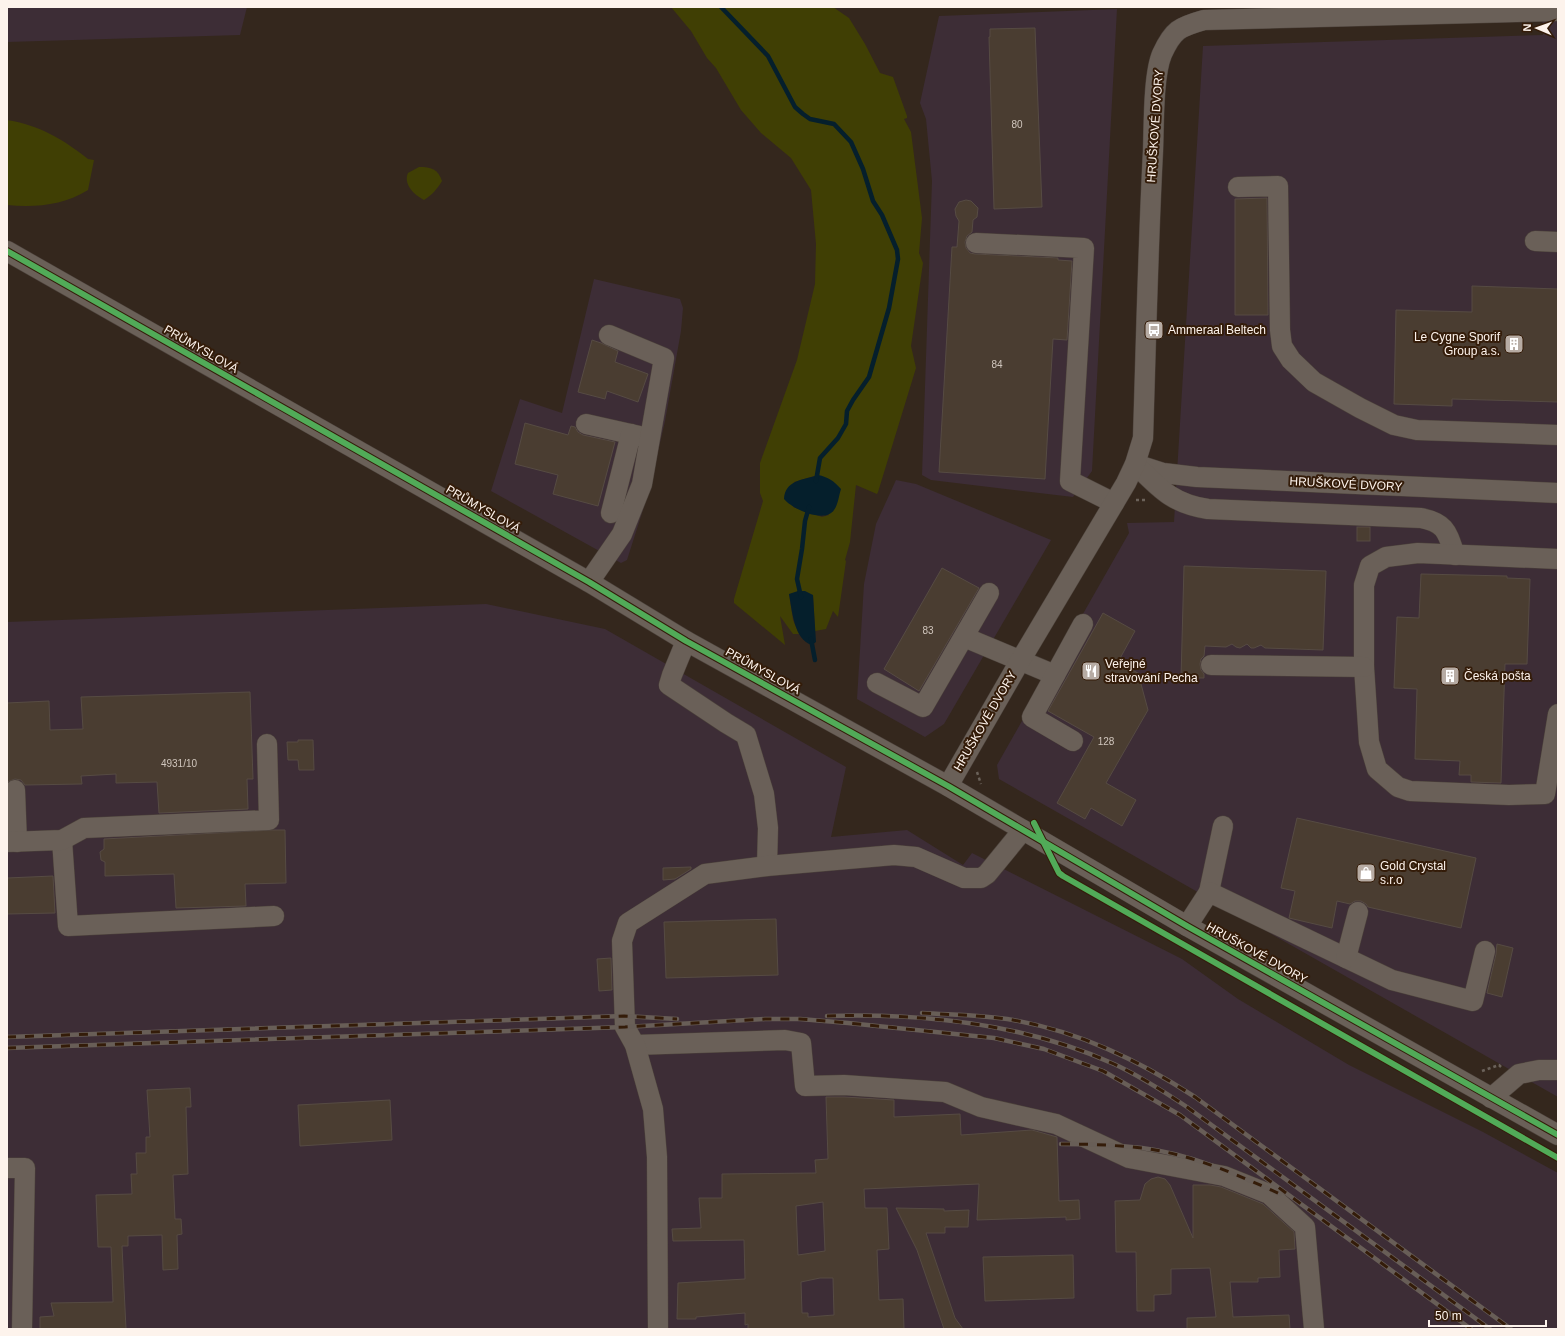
<svg xmlns="http://www.w3.org/2000/svg" width="1565" height="1336" viewBox="0 0 1565 1336" font-family="Arial,sans-serif">
	<style>
		.industrial { fill: #3d2d36 }
		.green { fill: #403f04; fill-rule: evenodd }
		.water { fill: #051f2c }
		.lines { fill: none; stroke-linecap: round; stroke-linejoin: round }
		.stream { stroke: #051f2c; stroke-width: 4.5 }
		.building { fill: #4a3d31; stroke: #564b43; fill-rule: evenodd }
		.minor-casing { stroke: #4c423b; stroke-width: 21 }
		.path { stroke: #6b625a; stroke-width: 2.5; stroke-dasharray: 3 3; stroke-linecap: butt }
		.minor { stroke: #6a6058; stroke-width: 20 }
		.rail-casing { stroke: #685e57; stroke-width: 4.5 }
		.rail { stroke: #341c09; stroke-width: 3; stroke-dasharray: 9; stroke-linecap: butt }
		.cycleway-casing { stroke: #341c09; stroke-width: 8 }
		.cycleway { stroke: #51ab58; stroke-width: 6 }
		.labels { text-anchor: middle; stroke-width: 4; stroke-linejoin: round; paint-order: stroke }
		.number-label { font-size: 10px; fill: #d0c6bd }
		.street-label { font-size: 12px; fill: #fdf3ec; stroke: #341c09 }
		.poi-label { font-size: 12px; fill: #fdf3ec; stroke: #341c09; text-anchor: start }
	</style>
	<rect width="100%" height="100%" fill="#34271d"/>
	<!-- industrial -->
	<g class="industrial">
		<path d="M7 7H247L240 35 7 42Z"/>
		<path d="M1542 7H1558V1097L999 779 997 765 1129 533 1127 523 1174 522 1203 46 1543 35Z"/>
		<path d="M1117 9 1092 471 1073 497 931 480 922 475 932 181 926 119 920 103 939 16Z"/>
		<path d="M594 279 680 299 683 308 681 331 665 421 649 491 627 560 621 563 491 491 520 399 562 413Z"/>
		<path d="M896 480 916 484 1051 540 944 724 925 737 857 699 864 584 876 524Z"/>
		<path d="M486 604 605 629 846 767 831 837 907 830 963 865 972 853 1182 959 1238 999 1349 1065 1483 1132 1558 1173V1329H7V622Z"/>
	</g>
	<!-- green -->
	<g class="green">
		<path d="M671 7H833L849 18 865 44 880 73 893 77 907 116V118L904 119 911 132 922 218 919 253 923 263 922 270 911 346 916 368 878 492 877 494 856 485 850 542 845 560 846 561 838 617 833 611 826 629 815 631 813 595 789 594 793 620 799 634H793L780 616 785 645 734 603V599L763 501 760 493V463L797 360 815 284 816 244 811 190 791 158 761 133 741 110 716 68 707 58 691 31ZM818 475 829 515 822 517 793 507 794 482Z"/>
		<path d="M7 120C39 125 63 139 88 159L94 160 88 190C64 205 35 208 7 205Z"/>
		<path d="M419 167C431 167 438 169 442 181 437 189 432 195 424 200 414 195 403 184 408 173Z"/>
	</g>
	<!-- water -->
	<g class="water">
		<path d="M818 475C828 477 834 481 841 489 839 495 838 505 834 510 825 524 792 509 784 499 785 480 803 480 818 475Z"/>
		<path d="M798 591H805L813 595 816 642 812 645C794 640 792 610 789 594Z"/>
	</g>
	<g class="lines">
		<!-- stream -->
		<g class="stream">
			<path d="M721 7 768 56 795 107 803 114 810 119 834 124 851 142 863 169 873 201 882 215 897 250 898 259 889 308 869 377 853 400 847 411 846 424 838 438 820 458 816 481"/>
			<path d="M801 597 797 579 802 549 805 521 809 507"/>
			<path d="M811 639 815 660"/>
		</g>
	</g>
	<!-- building -->
	<g class="building">
		<path d="M1035 28 1042 207 994 209 989 37H990V29Z"/>
		<path d="M1267 198 1268 315H1235V199Z"/>
		<path d="M966 200 971 201 978 208 977 217 973 220 972 232 967 236 965 242 966 248 970 253 975 254 1058 258V260L1072 261 1067 340 1053 339 1045 479 939 472 952 247H957L959 221 956 216 955 209 959 202Z"/>
		<path d="M1472 286 1558 289V402L1452 399V406L1394 404 1396 310 1472 312Z"/>
		<path d="M592 340 601 343 618 351 615 362 648 374 638 402 607 391 605 399 578 392Z"/>
		<path d="M525 423 568 435 571 426 575 427 578 432 583 435 615 442 598 506 553 494 558 475 515 464Z"/>
		<rect x="1357" y="527" width="13" height="14"/>
		<path d="M1184 566 1326 571 1323 650 1265 648 1261 645 1254 648H1251L1247 644 1240 648 1236 647 1232 644 1226 647 1205 646 1204 656 1201 659 1200 664 1201 670 1204 674V678H1181Z"/>
		<path d="M942 568 979 588 919 691 884 669Z"/>
		<path d="M1421 574 1507 576V578L1530 579 1527 664H1505L1501 783 1471 782V775H1459L1460 761 1415 759 1417 689 1394 688 1397 617 1419 618Z"/>
		<path d="M1103 613 1135 631 1118 662 1145 677 1141 684 1148 710 1106 783 1136 800 1122 826 1091 808 1085 819 1057 803 1094 737 1048 711Z"/>
		<path d="M250 692 253 779H247L248 809 159 813 157 782 116 783V774L81 776 82 784 25 785 21 780 15 779 7 782V703L49 701 50 730 83 729 81 697Z"/>
		<path d="M298 740H313L314 770H299L298 760H288L287 742H298Z"/>
		<path d="M1297 818 1476 858 1461 928 1368 907 1366 904 1361 901H1355L1350 904 1337 901 1332 928 1289 918 1295 891 1281 888Z"/>
		<path d="M273 830H285L286 883 245 884 246 906 176 908 174 874 105 876V862L101 860 100 852 104 849V839Z"/>
		<path d="M691 867V869L675 879 663 880V868Z"/>
		<path d="M53 876 55 913 7 914V878Z"/>
		<path d="M776 919 778 975 666 978 664 922Z"/>
		<path d="M1497 944 1513 948 1502 997 1487 993 1496 954Z"/>
		<path d="M611 958 612 990 599 991 597 959Z"/>
		<path d="M190 1088 191 1107H186L188 1174 173 1175 175 1219H181L182 1234 177 1235 178 1269 163 1270 162 1235 128 1236V1246H122L126 1329H40V1317L54 1316 51 1303 113 1302 111 1247H98L96 1195 132 1194 131 1174H137L136 1153H146V1137H150L147 1090Z"/>
		<path d="M826 1097H844L894 1100V1117L960 1114 961 1135 1032 1130 1057 1137 1059 1201 1079 1200 1080 1219 1066 1220V1217L977 1220 979 1184 864 1189 865 1208H887L889 1249 877 1250 879 1300 903 1299 904 1329H748V1324L745 1325V1313L696 1317V1319H677L678 1283 745 1279 744 1240 673 1241 672 1229 701 1228 699 1198H722V1174L816 1173 815 1160 828 1159ZM823 1202 825 1251 798 1255 796 1206ZM820 1278H833L834 1315 808 1317V1313H802L801 1282Z"/>
		<path d="M390 1100 392 1140 300 1146 298 1105Z"/>
		<path d="M1158 1177 1165 1179 1170 1185 1193 1238V1185H1210L1221 1187 1263 1204 1294 1232 1295 1249 1279 1250 1280 1277 1258 1278V1282H1230L1233 1317 1289 1315 1290 1329H1187V1318L1216 1317 1210 1268 1171 1269V1294L1154 1295V1311H1137L1136 1252H1116L1115 1201 1140 1200 1145 1184 1151 1179Z"/>
		<path d="M896 1208 944 1209V1211L969 1210 968 1227H945V1233H926L955 1318 963 1329H944L917 1250Z"/>
		<path d="M1073 1255 1074 1298 985 1301 983 1257Z"/>
	</g>
	<g class="lines">
		<!-- minor casing -->
		<g class="minor-casing">
			<g id="minor">
				<path d="M1238 187 1278 186 1280 330 1282 346 1291 360 1314 382 1360 408 1394 425 1417 430 1558 435"/>
				<path d="M1535 241 1558 242"/>
				<path d="M976 243 1084 248 1070 481 1114 503"/>
				<path d="M7 251 589 582 686 641 948 786 1187 926 1558 1135"/>
				<path d="M586 424 644 437"/>
				<path d="M1135 464 1163 473 1197 477 1558 493"/>
				<path d="M1138 467C1161 490 1174 504 1208 509L1421 518C1446 523 1447 532 1455 555"/>
				<path d="M611 513 631 434"/>
				<path d="M1558 559 1418 553 1386 557 1370 566 1364 585V667L1369 742 1377 769 1398 787 1410 791 1509 795 1545 794 1558 714"/>
				<path d="M589 582 622 534 642 484 664 358 609 335"/>
				<path d="M964 637 1055 675"/>
				<path d="M686 641 672 675 669 685 726 723 746 735 764 794 768 828 767 866"/>
				<path d="M1211 665 1364 667"/>
				<path d="M877 683 923 707 989 593"/>
				<path d="M1073 741 1032 717 1083 624"/>
				<path d="M948 786 1020 661 1126 483 1135 464 1143 438C1146 343 1148 247 1153 151 1154 127 1153 75 1162 54 1173 30 1179 27 1204 20L1558 11"/>
				<path d="M15 790 17 842"/>
				<path d="M62 840 68 926 274 916"/>
				<path d="M7 842 62 840 84 828 269 820 267 744"/>
				<path d="M1209 892 1223 826"/>
				<path d="M1187 926 1209 892 1392 980 1473 1001 1485 951"/>
				<path d="M1346 958 1358 912"/>
				<path d="M635 1045 785 1040 801 1043 805 1086 844 1085 945 1092 981 1107 1056 1124 1129 1158 1224 1176 1269 1194 1305 1227 1314 1329"/>
				<path d="M1491 1098 1519 1074 1539 1070H1558"/>
				<path d="M7 1168H25L22 1329"/>
				<path d="M658 1329 657 1157 653 1109 635 1045 625 1027 622 941 628 923 705 874 767 866 894 855 916 857 964 878H981L987 874 1023 830"/>
			</g>
		</g>
		<!-- path -->
		<g class="path">
			<path d="M1136 500H1147"/>
			<path d="M977 772 981 784"/>
			<path d="M1482 1071 1499 1065 1501 1067"/>
		</g>
		<!-- minor -->
		<use href="#minor" class="minor"/>
		<!-- rail casing -->
		<g class="rail-casing">
			<g id="rail">
				<path d="M922 1013C953 1015 983 1015 1013 1020 1080 1032 1138 1060 1195 1097L1511 1329"/>
				<path d="M827 1016C923 1013 1026 1024 1114 1064 1140 1076 1163 1091 1187 1107L1490 1329"/>
				<path d="M7 1037 624 1016 677 1019"/>
				<path d="M7 1048 625 1027 765 1019H800L848 1023 994 1038 1044 1049 1103 1071 1180 1115 1471 1329"/>
				<path d="M1061 1144C1088 1144 1115 1145 1142 1148 1191 1154 1236 1174 1280 1194"/>
			</g>
		</g>
		<!-- rail -->
		<use href="#rail" class="rail"/>
		<!-- cycleway casing -->
		<g class="cycleway-casing">
			<g id="cycleway">
				<path d="M7 251 589 582 686 641 948 786 1187 926 1558 1135"/>
				<path d="M1034 823 1059 873 1063 876 1558 1158"/>
			</g>
		</g>
		<!-- cycleway -->
		<use href="#cycleway" class="cycleway"/>
	</g>
	<!-- icons -->
	<defs>
		<g id="bus-square" transform="scale(1)"><rect x="-9" y="-9" width="18" height="18" rx="4" fill="#b7aca4" stroke="#341c09"/><path d="M-5-6H5V4H4V6H2V4H-2V6H-4V4H-5ZM-3.5-4V0h7V-4ZM-3.5 1.2v1.5H-2V1.2ZM2 1.2v1.5H3.5V1.2Z" fill="#fff"/></g>
		<g id="building-square" transform="scale(1)"><rect x="-9" y="-9" width="18" height="18" rx="4" fill="#b7aca4" stroke="#341c09"/><path d="M-4-6H4V6H1V3H-1V6H-4ZM-2.5-4.3h1.7v1.8h-1.7ZM.8-4.3h1.7v1.8H.8ZM-2.5-1h1.7V.8h-1.7ZM.8-1h1.7V.8H.8Z" fill="#fff"/></g>
		<g id="restaurant-square" transform="scale(1)"><rect x="-9" y="-9" width="18" height="18" rx="4" fill="#b7aca4" stroke="#341c09"/><path d="M-5-6h1v4h1v-4h1v4h1v-4h1v5L-1.5 .5V6h-2V.5L-5-1ZM5-6V6H3V1.5H1.5Q1.5-4 5-6Z" fill="#fff"/></g>
		<g id="shop-square" transform="scale(1)"><rect x="-9" y="-9" width="18" height="18" rx="4" fill="#b7aca4" stroke="#341c09"/><path d="M-5-2.5h2.3a2.7 3.5 0 0 1 5.4 0H5L5.5 6h-11ZM-1.5-2.5h3a1.5 2.3 0 0 0-3 0Z" fill="#fff"/></g>
	</defs>
	<g fill-rule="evenodd">
		<use href="#bus-square" x="1154" y="330"/>
		<use href="#building-square" x="1514" y="344"/>
		<use href="#restaurant-square" x="1091" y="671"/>
		<use href="#building-square" x="1450" y="676"/>
		<use href="#shop-square" x="1366" y="873"/>
	</g>
	<g class="labels">
		<!-- number labels -->
		<g class="number-label">
			<text x="1017" y="128">80</text>
			<text x="997" y="368">84</text>
			<text x="928" y="634">83</text>
			<text x="1106" y="745">128</text>
			<text x="179" y="767">4931/10</text>
		</g>
		<!-- street labels -->
		<g class="street-label">
			<text transform="translate(1155 126) rotate(-86)" y="4">HRUŠKOVÉ DVORY</text>
			<text transform="translate(201 349) rotate(30)" y="4">PRŮMYSLOVÁ</text>
			<text transform="translate(1346 484) rotate(3)" y="4">HRUŠKOVÉ DVORY</text>
			<text transform="translate(483 509) rotate(30)" y="4">PRŮMYSLOVÁ</text>
			<text transform="translate(763 671) rotate(29)" y="4">PRŮMYSLOVÁ</text>
			<text transform="translate(985 721) rotate(-60)" y="4">HRUŠKOVÉ DVORY</text>
			<text transform="translate(1257 953) rotate(29)" y="4">HRUŠKOVÉ DVORY</text>
		</g>
		<!-- poi labels -->
		<g class="poi-label">
			<text x="1168" y="334">Ammeraal Beltech</text>
			<text x="1500" y="341" text-anchor="end">Le Cygne Sporif<tspan x="1500" dy="14">Group a.s.</tspan></text>
			<text x="1105" y="668">Veřejné<tspan x="1105" dy="14">stravování Pecha</tspan></text>
			<text x="1464" y="680">Česká pošta</text>
			<text x="1380" y="870">Gold Crystal<tspan x="1380" dy="14">s.r.o</tspan></text>
		</g>
	</g>
	<!-- border -->
	<rect width="1565" height="1336" fill="none" stroke="#fdf3ec" stroke-width="16"/>
	<!-- north arrow -->
	<g transform="translate(1537 28) rotate(272)" stroke="#341c09" stroke-width="3" paint-order="stroke">
	<path d="M0-3L7 15L0 10L-7 15Z" fill="#fdf3ec"/>
	<text y="-6" font-size="11" font-weight="bold" text-anchor="middle" fill="#fdf3ec">N</text>
	</g>
	<!-- scale -->
	<path d="M1429 1320v6h117v-6" fill="none" stroke="#fdf3ec" stroke-width="2"/>
	<text x="1435" y="1320" font-size="12" fill="#fdf3ec" stroke="#341c09" stroke-width="3" paint-order="stroke">50 m</text>
</svg>
